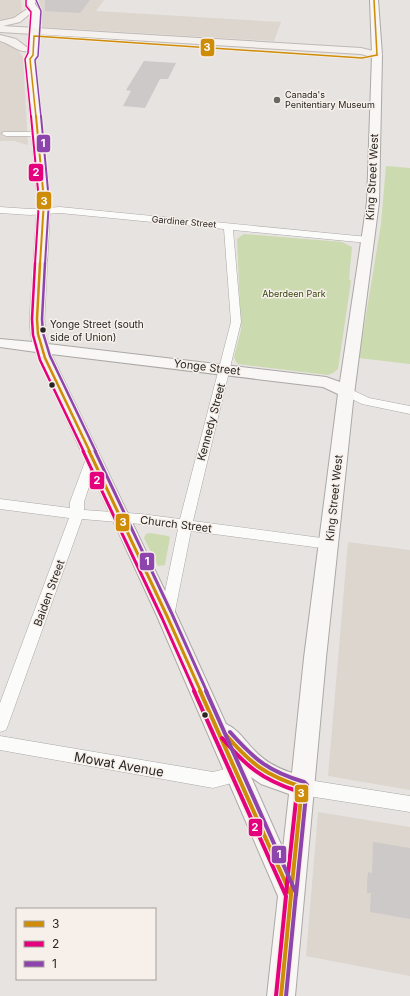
<svg xmlns="http://www.w3.org/2000/svg" width="410" height="996" viewBox="0 0 410 996" font-family="Inter,sans-serif">
	<style>
		.built { fill: #ddd6ce }
		.green { fill: #ccdaaf }
		.building { fill: #ccc9c8 }
		.lines { fill: none; stroke-linecap: round; stroke-linejoin: round }
		.street-casing { stroke: #aba8a6; stroke-width: 1 }
		.secondary-casing { stroke: #aba8a6; stroke-width: 2 }
		.primary-casing { stroke: #c0b9b5; stroke-width: 2 }
		.street { fill: #fbfbfa; fill-rule: evenodd }
		.secondary { fill: #f8f7f5; fill-rule: evenodd }
		.primary { fill: #f5f1ef; fill-rule: evenodd }
		.bus-1-far4-casing { stroke: #f7f0ea; stroke-width: 3 }
		.bus-1-far3-casing { stroke: #f7f0ea; stroke-width: 4 }
		.bus-1-far2-casing { stroke: #f7f0ea; stroke-width: 5 }
		.bus-1-far1-casing { stroke: #f7f0ea; stroke-width: 6 }
		.bus-1-casing { stroke: #f7f0ea; stroke-width: 7 }
		.bus-2-far4-casing { stroke: #f7f0ea; stroke-width: 3 }
		.bus-2-far3-casing { stroke: #f7f0ea; stroke-width: 4 }
		.bus-2-far2-casing { stroke: #f7f0ea; stroke-width: 5 }
		.bus-2-far1-casing { stroke: #f7f0ea; stroke-width: 6 }
		.bus-2-casing { stroke: #f7f0ea; stroke-width: 7 }
		.bus-3-far4-casing { stroke: #f7f0ea; stroke-width: 3 }
		.bus-3-far3-casing { stroke: #f7f0ea; stroke-width: 4 }
		.bus-3-far2-casing { stroke: #f7f0ea; stroke-width: 5 }
		.bus-3-far1-casing { stroke: #f7f0ea; stroke-width: 6 }
		.bus-3-casing { stroke: #f7f0ea; stroke-width: 7 }
		.bus-1-far4 { stroke: #ce8c07; stroke-width: 1.5 }
		.bus-1-far3 { stroke: #ce8c07; stroke-width: 2 }
		.bus-1-far2 { stroke: #ce8c07; stroke-width: 2.5 }
		.bus-1-far1 { stroke: #ce8c07; stroke-width: 3 }
		.bus-1 { stroke: #ce8c07; stroke-width: 4 }
		.bus-2-far4 { stroke: #e5007d; stroke-width: 1.5 }
		.bus-2-far3 { stroke: #e5007d; stroke-width: 2 }
		.bus-2-far2 { stroke: #e5007d; stroke-width: 2.5 }
		.bus-2-far1 { stroke: #e5007d; stroke-width: 3 }
		.bus-2 { stroke: #e5007d; stroke-width: 4 }
		.bus-3-far4 { stroke: #8e44ad; stroke-width: 1.5 }
		.bus-3-far3 { stroke: #8e44ad; stroke-width: 2 }
		.bus-3-far2 { stroke: #8e44ad; stroke-width: 2.5 }
		.bus-3-far1 { stroke: #8e44ad; stroke-width: 3 }
		.bus-3 { stroke: #8e44ad; stroke-width: 4 }
		.poi-dot { fill: #6a6866; stroke: #f7f0ea; stroke-width: 1.5 }
		.bus-dot { fill: #282624; stroke: #f7f0ea; stroke-width: 1.5 }
		.labels { text-anchor: middle; stroke-width: 3; stroke-linejoin: round; paint-order: stroke }
		.far-poi-label { font-size: 9px; fill: #282624; stroke: #f7f0ea; text-anchor: start }
		.far-street-label { font-size: 9px; fill: #282624; stroke: #f7f0ea }
		.far-park-label { font-size: 9px; fill: #324407; stroke: #f7f0ea }
		.bus-label { font-size: 10px; fill: #282624; stroke: #f7f0ea; text-anchor: start }
		.street-label { font-size: 11px; fill: #282624; stroke: #f7f0ea }
		.near-street-label { font-size: 13px; fill: #282624; stroke: #f7f0ea }
		.line-badge { stroke: #f7f0ea; stroke-width: 1.5 }
		.badge-label { font-size: 11px; text-anchor: middle; font-weight: bold; fill: #fff }
	</style>
	<rect width="100%" height="100%" fill="#e6e3e0"/>
	<!-- built -->
	<g class="built">
		<path d="M0 0H21L22 13 21 16 0 23Z"/>
		<path d="M39 0H104L96 11 281 22 274 41 42 27Z"/>
		<path d="M0 40 18 49 23 58 28 145 14 141H0Z"/>
		<path d="M348 542 410 550V790L328 776Z"/>
		<path d="M318 812 410 827V976L306 956Z"/>
	</g>
	<!-- green -->
	<g class="green">
		<path d="M386 166 410 168V364L359 358 381 224Z"/>
		<path d="M244 234 342 242 352 247 349 279 351 281 338 369 333 373 328 375 238 364 236 362 234 357 241 330 237 239Z"/>
		<path d="M150 533 168 536 170 537 165 565 158 566 144 538 146 534Z"/>
	</g>
	<!-- building -->
	<g class="building">
		<path d="M45 0H90L80 13 45 11Z"/>
		<path d="M144 61 176 63 168 79H160L145 108 123 106 131 91 126 90Z"/>
		<path d="M373 842 410 848V919L370 912 371 893H367V883L368 872 372 873Z"/>
	</g>
	<g class="lines">
		<!-- street casing -->
		<g class="street-casing">
			<g id="street">
				<path d="M3 132H37L41 134 37 136H6L2 134Z"/>
				<path d="M0 207 30 209 60 207 368 237 373 240 368 243 233 230 241 322 193 521 329 539 334 540 336 544 334 548 329 549 191 531 174 616 172 620 167 622 162 620 160 616 178 529 141 524 82 519 8 725 6 730 0 732V703L69 518 0 509V499L70 508V502L86 459 88 456 92 455 96 456 98 459 84 502V510L141 514 180 519 231 322 224 229 60 213 30 215 0 213Z"/>
				<path d="M346 387 369 398 410 406V414L362 404 342 394 340 391 342 388Z"/>
				<path d="M0 736 213 772 237 766 243 768 245 774 243 780 213 788 0 750Z"/>
				<path d="M302 779 410 796V812L302 795 296 793 293 787 296 781Z"/>
			</g>
		</g>
		<!-- secondary casing -->
		<g class="secondary-casing">
			<path id="secondary" d="M27 0H35V4L40 11 38 55 35 59 50 201 44 319 45 334 48 344 326 377 340 382 367 202 372 55 370 0H378L382 55 379 202 353 402 326 658 295 996H267L278 896 157 616 36 352 0 347V339L33 342 31 334 30 319 38 201 25 59 28 55 32 11 27 4ZM51 354 323 387 338 394 304 658 292 773C277 768 265 762 254 750 245 741 238 729 226 724L177 616ZM251 777 261 784 289 794 283 849Z"/>
		</g>
		<!-- primary casing -->
		<g class="primary-casing">
			<g id="primary">
				<path d="M27 9 32 12 20 22 3 26 361 48 381 53 382 55 377 58 361 54 0 32V21L14 18Z"/>
				<path d="M0 35 16 39 29 49 28 51C19 53 9 43 0 41Z"/>
			</g>
		</g>
		<!-- street -->
		<use href="#street" class="street"/>
		<!-- secondary -->
		<use href="#secondary" class="secondary"/>
		<!-- primary -->
		<use href="#primary" class="primary"/>
		<!-- bus-1-far4 casing -->
		<g class="bus-1-far4-casing">
			<g id="bus-1-far4">
				<path d="M374 0 377 55"/>
				<path d="M36 117 30 59 33 55 34 36 362 58 377 55"/>
			</g>
		</g>
		<!-- bus-1-far3 casing -->
		<g class="bus-1-far3-casing">
			<path id="bus-1-far3" d="M36 116 44 201 40 264"/>
		</g>
		<!-- bus-1-far2 casing -->
		<g class="bus-1-far2-casing">
			<path id="bus-1-far2" d="M40 263 37 319 38 334 45 358 90 452"/>
		</g>
		<!-- bus-1-far1 casing -->
		<g class="bus-1-far1-casing">
			<path id="bus-1-far1" d="M89 451 167 616 201 692"/>
		</g>
		<!-- bus-1 casing -->
		<g class="bus-1-casing">
			<g id="bus-1">
				<path d="M200 691 291 895 281 996"/>
				<path d="M226 735C251 764 265 775 302 787L291 894"/>
			</g>
		</g>
		<!-- bus-2-far4 casing -->
		<g class="bus-2-far4-casing">
			<path id="bus-2-far4" d="M26 0V6L31 12 28 53 25 59 31 117"/>
		</g>
		<!-- bus-2-far3 casing -->
		<g class="bus-2-far3-casing">
			<path id="bus-2-far3" d="M31 116 39 201 35 264"/>
		</g>
		<!-- bus-2-far2 casing -->
		<g class="bus-2-far2-casing">
			<path id="bus-2-far2" d="M35 263 32 319 33 335 40 360 84 452"/>
		</g>
		<!-- bus-2-far1 casing -->
		<g class="bus-2-far1-casing">
			<path id="bus-2-far1" d="M83 451 162 618 195 692"/>
		</g>
		<!-- bus-2 casing -->
		<g class="bus-2-casing">
			<g id="bus-2">
				<path d="M194 691 286 896 276 996"/>
				<path d="M222 738C246 766 261 779 297 791L286 893"/>
			</g>
		</g>
		<!-- bus-3-far4 casing -->
		<g class="bus-3-far4-casing">
			<path id="bus-3-far4" d="M36 0 41 11 38 56 35 60 41 117"/>
		</g>
		<!-- bus-3-far3 casing -->
		<g class="bus-3-far3-casing">
			<path id="bus-3-far3" d="M41 116 49 201 45 264"/>
		</g>
		<!-- bus-3-far2 casing -->
		<g class="bus-3-far2-casing">
			<path id="bus-3-far2" d="M45 263 42 319 43 333 50 356 96 452"/>
		</g>
		<!-- bus-3-far1 casing -->
		<g class="bus-3-far1-casing">
			<path id="bus-3-far1" d="M95 451 172 614 207 692"/>
		</g>
		<!-- bus-3 casing -->
		<g class="bus-3-casing">
			<g id="bus-3">
				<path d="M206 691 296 893 286 996"/>
				<path d="M230 732C255 760 268 771 304 782L307 785 296 895"/>
			</g>
		</g>
		<!-- bus-1-far4 -->
		<use href="#bus-1-far4" class="bus-1-far4"/>
		<!-- bus-1-far3 -->
		<use href="#bus-1-far3" class="bus-1-far3"/>
		<!-- bus-1-far2 -->
		<use href="#bus-1-far2" class="bus-1-far2"/>
		<!-- bus-1-far1 -->
		<use href="#bus-1-far1" class="bus-1-far1"/>
		<!-- bus-1 -->
		<use href="#bus-1" class="bus-1"/>
		<!-- bus-2-far4 -->
		<use href="#bus-2-far4" class="bus-2-far4"/>
		<!-- bus-2-far3 -->
		<use href="#bus-2-far3" class="bus-2-far3"/>
		<!-- bus-2-far2 -->
		<use href="#bus-2-far2" class="bus-2-far2"/>
		<!-- bus-2-far1 -->
		<use href="#bus-2-far1" class="bus-2-far1"/>
		<!-- bus-2 -->
		<use href="#bus-2" class="bus-2"/>
		<!-- bus-3-far4 -->
		<use href="#bus-3-far4" class="bus-3-far4"/>
		<!-- bus-3-far3 -->
		<use href="#bus-3-far3" class="bus-3-far3"/>
		<!-- bus-3-far2 -->
		<use href="#bus-3-far2" class="bus-3-far2"/>
		<!-- bus-3-far1 -->
		<use href="#bus-3-far1" class="bus-3-far1"/>
		<!-- bus-3 -->
		<use href="#bus-3" class="bus-3"/>
	</g>
	<!-- markers -->
	<circle class="poi-dot" cx="277" cy="100" r="4"/>
	<g class="bus-dot">
		<circle cx="43" cy="330" r="3.5"/>
		<circle cx="52" cy="385" r="3.5"/>
		<circle cx="205" cy="715" r="3.5"/>
	</g>
	<g class="labels">
		<!-- far-poi labels -->
		<g class="far-poi-label">
			<text x="285" y="98">Canada's<tspan x="285" dy="10">Penitentiary Museum</tspan></text>
		</g>
		<!-- far-street labels -->
		<g class="far-street-label">
			<text transform="translate(184 222) rotate(5)" y="3">Gardiner Street</text>
		</g>
		<!-- far-park labels -->
		<g class="far-park-label">
			<text x="294" y="297">Aberdeen Park</text>
		</g>
		<!-- bus labels -->
		<g class="bus-label">
			<text x="50" y="328">Yonge Street (south<tspan x="50" dy="13">side of Union)</tspan></text>
		</g>
		<!-- street labels -->
		<g class="street-label">
			<text transform="translate(372 177) rotate(-87)" y="4">King Street West</text>
			<text transform="translate(207 367) rotate(7)" y="4">Yonge Street</text>
			<text transform="translate(211 422) rotate(-75)" y="4">Kennedy Street</text>
			<text transform="translate(334 498) rotate(-84)" y="4">King Street West</text>
			<text transform="translate(176 524) rotate(7)" y="4">Church Street</text>
			<text transform="translate(49 593) rotate(-70)" y="4">Baiden Street</text>
		</g>
		<!-- near-street labels -->
		<g class="near-street-label">
			<text transform="translate(119 764) rotate(10)" y="5">Mowat Avenue</text>
		</g>
	</g>
	<g class="line-badge">
		<rect x="200" y="38" width="15" height="19" rx="4" fill="#ce8c07"/>
		<rect x="36" y="134" width="15" height="19" rx="4" fill="#8e44ad"/>
		<rect x="28" y="163" width="16" height="19" rx="4" fill="#e5007d"/>
		<rect x="36" y="191" width="16" height="19" rx="4" fill="#ce8c07"/>
		<rect x="89" y="471" width="16" height="19" rx="4" fill="#e5007d"/>
		<rect x="115" y="513" width="15" height="19" rx="4" fill="#ce8c07"/>
		<rect x="139" y="552" width="16" height="19" rx="4" fill="#8e44ad"/>
		<rect x="294" y="784" width="15" height="19" rx="4" fill="#ce8c07"/>
		<rect x="248" y="818" width="15" height="19" rx="4" fill="#e5007d"/>
		<rect x="271" y="845" width="16" height="19" rx="4" fill="#8e44ad"/>
	</g>
	<g class="badge-label">
		<text x="207" y="51">3</text>
		<text x="43" y="147">1</text>
		<text x="36" y="176">2</text>
		<text x="44" y="205">3</text>
		<text x="97" y="484">2</text>
		<text x="123" y="526">3</text>
		<text x="147" y="565">1</text>
		<text x="301" y="797">3</text>
		<text x="255" y="831">2</text>
		<text x="279" y="858">1</text>
	</g>
	<!-- legend -->
	<rect x="16" y="908" width="140" height="72" fill="#f7f0ea" stroke="#a49f9b"/>
	<rect x="24" y="921" width="20" height="6" fill="#ce8c07" stroke="#a49f9b"/>
	<text x="52" y="928" font-size="12" fill="#282624">3</text>
	<rect x="24" y="941" width="20" height="6" fill="#e5007d" stroke="#a49f9b"/>
	<text x="52" y="948" font-size="12" fill="#282624">2</text>
	<rect x="24" y="961" width="20" height="6" fill="#8e44ad" stroke="#a49f9b"/>
	<text x="52" y="968" font-size="12" fill="#282624">1</text>
</svg>
